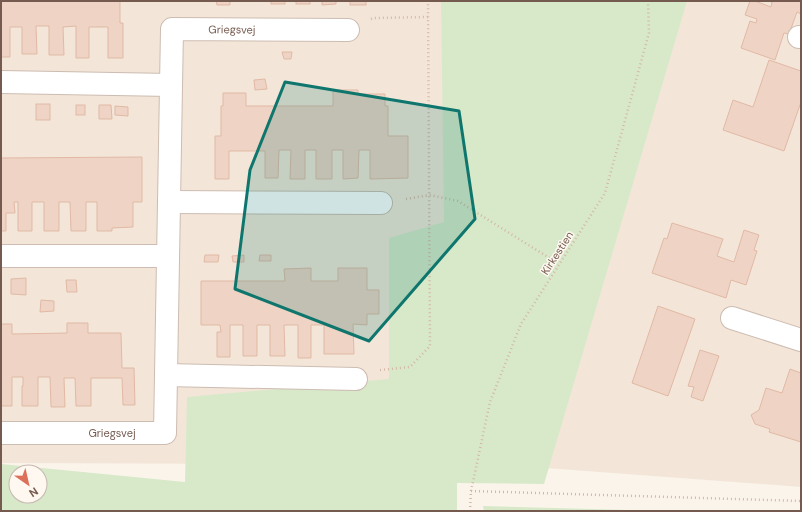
<svg xmlns="http://www.w3.org/2000/svg" width="802" height="512" viewBox="0 0 802 512" font-family="'DM Sans',sans-serif">
	<style>
		.residential { fill: #f3e6d9 }
		.green { fill: #d7e9c9; fill-rule: evenodd }
		.building { fill: #efd3c4; stroke: #e1b9a5 }
		.lines { fill: none; stroke-linecap: round; stroke-linejoin: round }
		.street-casing { stroke: #cdbcb1; stroke-width: 24 }
		.path { stroke: #d5b6a6; stroke-width: 2.5; stroke-dasharray: 1 3; stroke-linecap: butt }
		.street { stroke: #fff; stroke-width: 22 }
		.marked { fill: #0f766e; fill-opacity: 0.2; stroke: #0f766e; stroke-width: 3; stroke-linejoin: round }
		.labels { text-anchor: middle; stroke-width: 3; stroke-linejoin: round; paint-order: stroke }
		.street-label { font-size: 11px; fill: #755b4f; stroke: #fef8f1 }
	</style>
	<rect width="100%" height="100%" fill="#fbf4eb"/>
	<!-- residential -->
	<path class="residential" d="M1 1H801V487L504 465 1 463Z"/>
	<!-- green -->
	<g class="green">
		<path d="M441 1H687L544 484 457 483V511H1V464L185 482 187 397 389 379V238L444 222ZM16 472H40V496H16Z"/>
		<path d="M483 506 664 511H484Z"/>
	</g>
	<!-- building -->
	<g class="building">
		<path d="M1 1H120V23H123V58H108V27H89V58H76V26L63 27 64 55H49V26H36L37 54H22V27H10V57H1Z"/>
		<path d="M216 1H230V5H217Z"/>
		<rect x="271" y="1" width="14" height="3"/>
		<rect x="296" y="1" width="14" height="3"/>
		<path d="M322 1H336V4L322 5Z"/>
		<rect x="350" y="1" width="16" height="4"/>
		<path d="M750 1H755L771 7 772 2 768 1H801V14L797 12 789 34 784 33 775 60 741 48 750 21 756 23 757 19 745 15Z"/>
		<path d="M282 52H292L291 59H284Z"/>
		<path d="M769 60 801 71V102L784 151 723 130 733 100 753 107Z"/>
		<path d="M265 79 267 89 255 90 254 80Z"/>
		<path d="M333 90H358V94H385V106H388V136H408V178L370 179V150H359L358 178 343 179V150H332V179H316V150H305V179H290L291 150H279L278 178H265V151H229V179H215V136H221V106H223V93H246V106H333Z"/>
		<rect x="36" y="104" width="14" height="16"/>
		<rect x="76" y="105" width="9" height="10"/>
		<path d="M99 105H111L112 119H99Z"/>
		<path d="M115 106 128 107V116L115 115Z"/>
		<path d="M142 157V202H133V227L112 228V231H97V202H86V231H71L70 202H59V231H44V202H32V231H18V202H14L15 213H6V231H1V158Z"/>
		<path d="M672 223 723 239 717 256 734 262 744 230 759 235 754 250 757 251 746 285 731 280 726 298 652 273 664 238 667 239Z"/>
		<path d="M205 255H219L218 262H204Z"/>
		<path d="M244 255V262H233L232 256Z"/>
		<path d="M260 255H271V261H259Z"/>
		<path d="M311 268V281H338V268H367V290H379V314H367V325L353 324 354 354H324V325H311V358H298V325H284L285 356H270V325H257V356H243V325H230V357H217V332H221L220 325H201V281H285L284 269Z"/>
		<path d="M26 278V295L11 294V279Z"/>
		<path d="M66 280H76L77 292H67Z"/>
		<path d="M41 300 54 301V311L40 312Z"/>
		<path d="M658 306 695 319 668 396 632 383Z"/>
		<path d="M67 323H88V333H121L122 368H134L135 405H123L122 378H91V406H76L75 378H64L65 407H51L50 377H38V406H22V386H23V377H12V406H1V324H12V334L67 333Z"/>
		<path d="M700 350 719 356 703 401 691 397 694 387 688 386Z"/>
		<path d="M790 369 801 373V442L769 432 770 429 755 424 751 415 759 410 766 388 782 393Z"/>
	</g>
	<g class="lines">
		<!-- street casing -->
		<g class="street-casing">
			<g id="street">
				<path d="M799 37H801"/>
				<path d="M1 82 171 85"/>
				<path d="M169 202 381 203"/>
				<path d="M1 256H168"/>
				<path d="M732 318 801 340"/>
				<path d="M166 375 356 379"/>
				<path id="s1" d="M1 433H165L172 29 348 30"/>
			</g>
		</g>
		<!-- path -->
		<g class="path">
			<path d="M371 19 374 18 428 17"/>
			<path d="M406 199 430 195 458 201 559 264"/>
			<path d="M380 370 410 367 430 346 428 1"/>
			<path d="M471 491 801 501"/>
			<path d="M470 511 471 491 490 402 521 324 605 193 649 33 648 1"/>
		</g>
		<!-- street -->
		<use href="#street" class="street"/>
	</g>
	<!-- marked area -->
	<path class="marked" d="M285 82 459 111 475 219 369 341 235 289 250 170Z"/>
	<g class="labels">
		<!-- street labels -->
		<g class="street-label">
			<text dy="4" stroke="none"><textPath href="#s1" startOffset="628">Griegsvej</textPath></text>
			<text transform="translate(557 253) rotate(-57)" y="4">Kirkestien</text>
			<text dy="4" stroke="none"><textPath href="#s1" startOffset="111">Griegsvej</textPath></text>
		</g>
	</g>
	<!-- border -->
	<rect width="802" height="512" fill="none" stroke="#755b4f" stroke-width="4"/>
	<!-- north arrow -->
	<g transform="translate(28 484) rotate(146)"><circle r="19" fill="#fef8f1" stroke="#c7b9b0"/>
	<path d="M0-3L7 15L0 10L-7 15Z" fill="#dd7058"/>
	<text y="-6" font-size="11" font-weight="bold" text-anchor="middle" fill="#755b4f">N</text>
	</g>
</svg>
